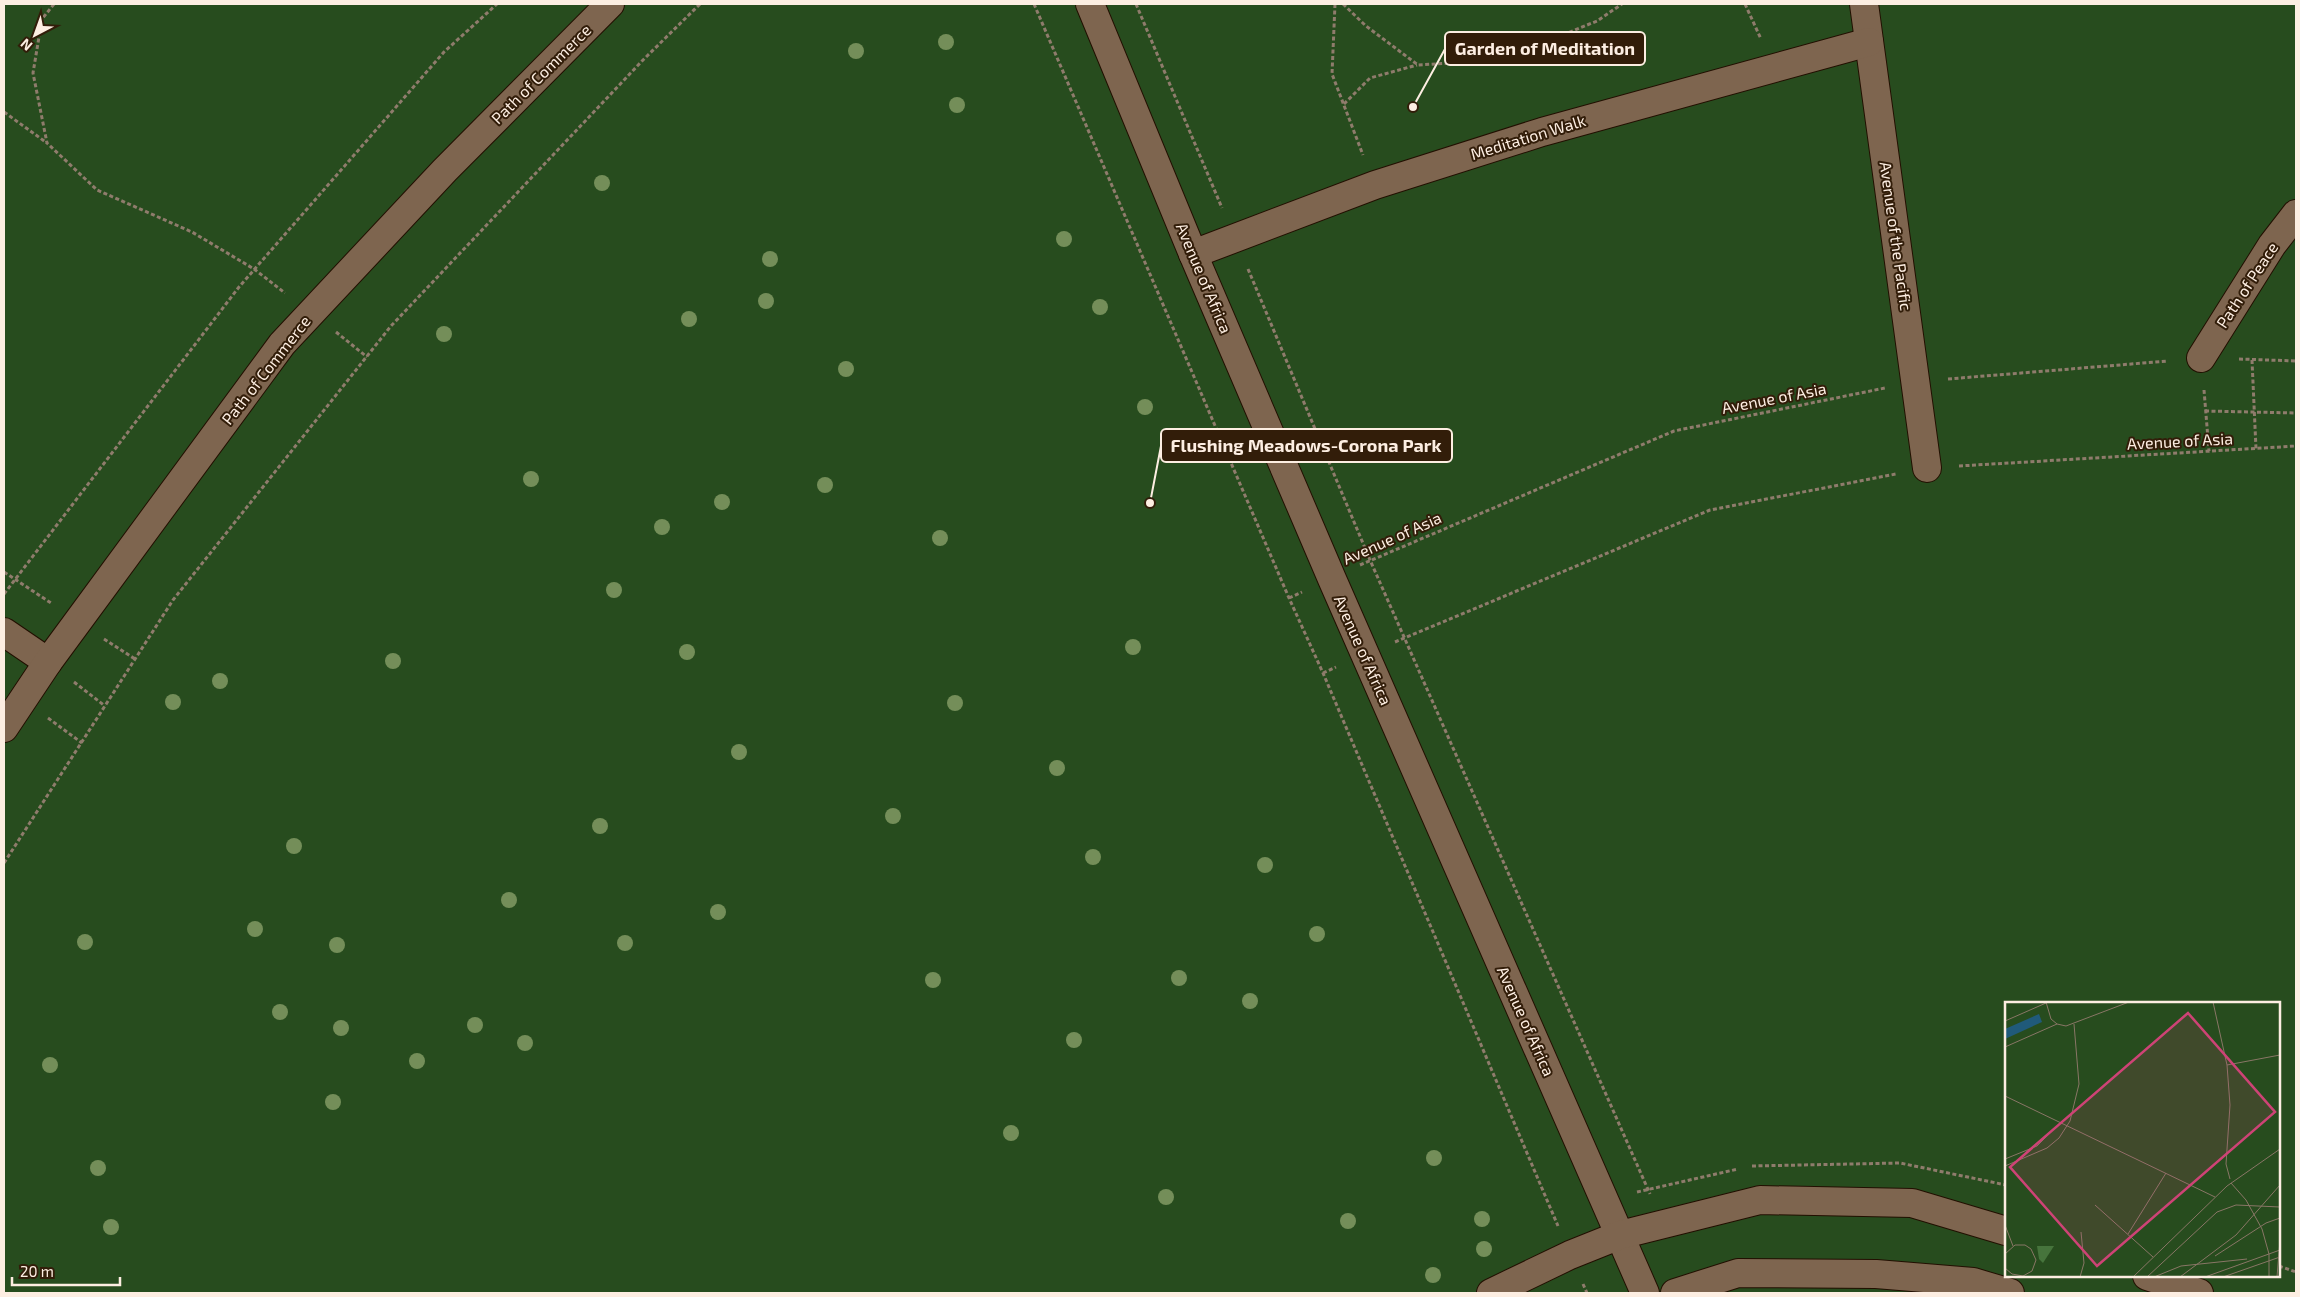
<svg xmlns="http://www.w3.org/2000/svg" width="2300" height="1297" viewBox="0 0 2300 1297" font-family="'Exo 2',sans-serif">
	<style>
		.green { fill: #274c1e; fill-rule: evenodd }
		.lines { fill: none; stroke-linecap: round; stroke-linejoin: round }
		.street-casing { stroke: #220f00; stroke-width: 30 }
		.path { stroke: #8f7c6c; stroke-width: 3; stroke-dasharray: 4 2.5; stroke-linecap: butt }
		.street { stroke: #7e654f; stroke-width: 28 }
		.tree { fill: #748e59 }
		.labels { text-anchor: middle; stroke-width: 4; stroke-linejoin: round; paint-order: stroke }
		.street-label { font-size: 16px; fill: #fdeee2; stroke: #321d09 }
		.inset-road { fill: none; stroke: #897666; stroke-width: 1 }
		.view { fill: #ce4376; fill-opacity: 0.15; stroke: #ce4376; stroke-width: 2.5 }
		.inset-edge { fill: none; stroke: #fdeee2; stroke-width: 2.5 }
		.leader { fill: none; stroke: #fdeee2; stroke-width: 2 }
		.callout-dot { fill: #fdeee2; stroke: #321d09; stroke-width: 2 }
		.callout { fill: #321d09; stroke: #fdeee2; stroke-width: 2 }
		.callout-label { font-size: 18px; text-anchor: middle; font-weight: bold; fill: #fdeee2 }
	</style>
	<rect width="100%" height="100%" fill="#3c2613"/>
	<!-- green -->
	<path class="green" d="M4 4H2296V1293H4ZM2006 1003H2279V1276H2006Z"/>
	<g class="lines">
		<!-- street casing -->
		<g class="street-casing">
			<g id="street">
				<path d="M1090 4 1193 254 1332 579 1645 1293"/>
				<path d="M1864 4 1927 468"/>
				<path d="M1193 254 1375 185 1542 132 1869 42"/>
				<path d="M2201 358 2272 245 2296 214"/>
				<path d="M4 632 48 662"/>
				<path d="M4 728 48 662 282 344 445 170 610 4"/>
				<path d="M2147 1276 2199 1293"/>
				<path d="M1491 1293 1570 1255 1620 1235 1760 1200 1912 1203 2006 1231"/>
				<path d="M1675 1293 1738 1273 1876 1274 1973 1282 2010 1293"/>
			</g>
		</g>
		<!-- path -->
		<g class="path">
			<path d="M54 4 42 19 33 73 47 143 97 190 192 232 254 269 285 293"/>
			<path d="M1034 4 1289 598 1323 673 1558 1226"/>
			<path d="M1136 4 1222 208"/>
			<path d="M1335 4 1332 74 1363 155"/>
			<path d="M1343 4 1366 26 1418 65 1501 60 1597 21 1622 4"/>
			<path d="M1745 4 1761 39"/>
			<path d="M1344 104 1370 78 1417 65"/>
			<path d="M4 112 47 143"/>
			<path d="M1248 269 1370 560 1650 1194"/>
			<path d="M336 332 367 357"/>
			<path d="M2239 359 2296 361"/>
			<path d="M2252 360 2256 449"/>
			<path d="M1948 379 2168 361"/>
			<path d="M2204 390 2209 451"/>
			<path d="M2205 411 2296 413"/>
			<path d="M1959 466 2296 446"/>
			<path d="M1360 565 1674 431 1885 388"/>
			<path d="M4 572 51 603"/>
			<path d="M4 594 239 287 444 52 497 4"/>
			<path d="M1289 598 1302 592"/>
			<path d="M104 639 135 659"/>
			<path d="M1395 642 1710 510 1896 474"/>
			<path d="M1323 673 1336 667"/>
			<path d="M74 682 105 706"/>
			<path d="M48 718 82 743"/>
			<path d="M4 863 173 600 391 326 643 60 700 4"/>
			<path d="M1752 1166 1900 1163 2006 1185"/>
			<path d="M1637 1192 1738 1169"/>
			<path d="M2279 1266 2296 1272"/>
			<path d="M1583 1284 1587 1293"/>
		</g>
		<!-- street -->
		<use href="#street" class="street"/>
	</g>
	<!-- trees -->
	<g class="tree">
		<circle cx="946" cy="42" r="8"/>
		<circle cx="856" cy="51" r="8"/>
		<circle cx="957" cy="105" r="8"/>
		<circle cx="602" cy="183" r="8"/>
		<circle cx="1064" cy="239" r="8"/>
		<circle cx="770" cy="259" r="8"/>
		<circle cx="766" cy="301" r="8"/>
		<circle cx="1100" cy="307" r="8"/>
		<circle cx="689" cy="319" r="8"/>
		<circle cx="444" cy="334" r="8"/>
		<circle cx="846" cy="369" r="8"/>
		<circle cx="1145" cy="407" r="8"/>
		<circle cx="531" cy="479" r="8"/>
		<circle cx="825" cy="485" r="8"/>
		<circle cx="722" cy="502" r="8"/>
		<circle cx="662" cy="527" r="8"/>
		<circle cx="940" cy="538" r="8"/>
		<circle cx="614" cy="590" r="8"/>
		<circle cx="1133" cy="647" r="8"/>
		<circle cx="687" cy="652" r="8"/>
		<circle cx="393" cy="661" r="8"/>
		<circle cx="220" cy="681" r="8"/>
		<circle cx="173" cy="702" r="8"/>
		<circle cx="955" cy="703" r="8"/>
		<circle cx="739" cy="752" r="8"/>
		<circle cx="1057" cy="768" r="8"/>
		<circle cx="893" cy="816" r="8"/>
		<circle cx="600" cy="826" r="8"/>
		<circle cx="294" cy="846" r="8"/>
		<circle cx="1093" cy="857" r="8"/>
		<circle cx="1265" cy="865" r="8"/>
		<circle cx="509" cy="900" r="8"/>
		<circle cx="718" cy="912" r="8"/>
		<circle cx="255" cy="929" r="8"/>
		<circle cx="1317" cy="934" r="8"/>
		<circle cx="85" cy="942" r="8"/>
		<circle cx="625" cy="943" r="8"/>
		<circle cx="337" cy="945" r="8"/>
		<circle cx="1179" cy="978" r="8"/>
		<circle cx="933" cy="980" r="8"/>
		<circle cx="1250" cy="1001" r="8"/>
		<circle cx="280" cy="1012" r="8"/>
		<circle cx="475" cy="1025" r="8"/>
		<circle cx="341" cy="1028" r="8"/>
		<circle cx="1074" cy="1040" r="8"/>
		<circle cx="525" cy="1043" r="8"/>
		<circle cx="417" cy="1061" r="8"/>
		<circle cx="50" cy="1065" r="8"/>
		<circle cx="333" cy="1102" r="8"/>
		<circle cx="1011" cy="1133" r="8"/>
		<circle cx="1434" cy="1158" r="8"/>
		<circle cx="98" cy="1168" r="8"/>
		<circle cx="1166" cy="1197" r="8"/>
		<circle cx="1482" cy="1219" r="8"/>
		<circle cx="1348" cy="1221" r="8"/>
		<circle cx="111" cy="1227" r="8"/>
		<circle cx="1484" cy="1249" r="8"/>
		<circle cx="1433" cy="1275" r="8"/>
	</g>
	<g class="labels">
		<!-- street labels -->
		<g class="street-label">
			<text transform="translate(541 74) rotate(-45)" y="6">Path of Commerce</text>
			<text transform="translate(1528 137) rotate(-17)" y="6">Meditation Walk</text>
			<text transform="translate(1896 236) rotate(82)" y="6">Avenue of the Pacific</text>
			<text transform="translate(1204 278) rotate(67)" y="6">Avenue of Africa</text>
			<text transform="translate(2247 285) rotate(-57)" y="6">Path of Peace</text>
			<text transform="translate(266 370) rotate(-52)" y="6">Path of Commerce</text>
			<text transform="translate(1774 398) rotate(-11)" y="6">Avenue of Asia</text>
			<text transform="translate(2180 441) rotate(-3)" y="6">Avenue of Asia</text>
			<text transform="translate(1392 538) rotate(-24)" y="6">Avenue of Asia</text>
			<text transform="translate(1363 650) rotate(66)" y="6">Avenue of Africa</text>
			<text transform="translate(1526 1021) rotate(66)" y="6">Avenue of Africa</text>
		</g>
	</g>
	<!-- overview -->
	<g transform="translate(2005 1002)">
		<rect width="275" height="275" fill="#3c2613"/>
		<path d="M0 0H275V275H0Z" fill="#274c1e"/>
		<path d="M32 244H49L38 261 34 257Z" fill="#46743c"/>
		<path d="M34 12 37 20 0 37V27Z" fill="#205a7a"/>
		<path class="inset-road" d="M41 0 46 17 52 22 61 24 124 0M208 0 222 63 225 103 221 162 225 177M0 19 41 1M0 45 52 22M222 63 275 53M0 94 210 195M0 157 32 144 55 121M0 164 42 146 54 136 65 119 74 82 69 22M226 181 241 198 257 227 264 252V275M90 203 148 255M0 223 8 244M123 232 161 171M0 252 10 243H20L26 247 31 258 27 269 18 274 7 272 0 266M210 254 261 221 275 216M75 275 79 261 76 230M128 275 222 184 275 147M142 275 212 210 231 203 275 205M149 275 176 264 242 257M175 275 231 233 275 183M200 275 275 248M218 275 275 255M272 275 275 238"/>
		<path class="view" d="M183 11 270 110 92 264 5 165Z"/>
		<rect width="275" height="275" class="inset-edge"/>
	</g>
	<!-- callouts -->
	<path class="leader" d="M1413 107L1445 49M1150 503L1161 446"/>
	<g class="callout-dot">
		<circle cx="1413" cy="107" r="5"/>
		<circle cx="1150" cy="503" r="5"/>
	</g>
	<g class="callout">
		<rect x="1445" y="32" width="200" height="33" rx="5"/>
		<rect x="1161" y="429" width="291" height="33" rx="5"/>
	</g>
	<g class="callout-label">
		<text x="1545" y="55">Garden of Meditation</text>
		<text x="1306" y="452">Flushing Meadows-Corona Park</text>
	</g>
	<!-- border -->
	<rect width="2300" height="1297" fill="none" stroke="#fdeee2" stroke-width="10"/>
	<!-- north arrow -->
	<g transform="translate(35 35) rotate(221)" stroke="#321d09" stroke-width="4" paint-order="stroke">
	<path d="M0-4L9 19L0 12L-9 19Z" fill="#fdeee2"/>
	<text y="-8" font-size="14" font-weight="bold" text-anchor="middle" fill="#fdeee2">N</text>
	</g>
	<!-- scale -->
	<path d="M12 1277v8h108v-8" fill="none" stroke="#fdeee2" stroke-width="2.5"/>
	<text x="20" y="1277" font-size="15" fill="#fdeee2" stroke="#321d09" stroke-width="4" paint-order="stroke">20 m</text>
</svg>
